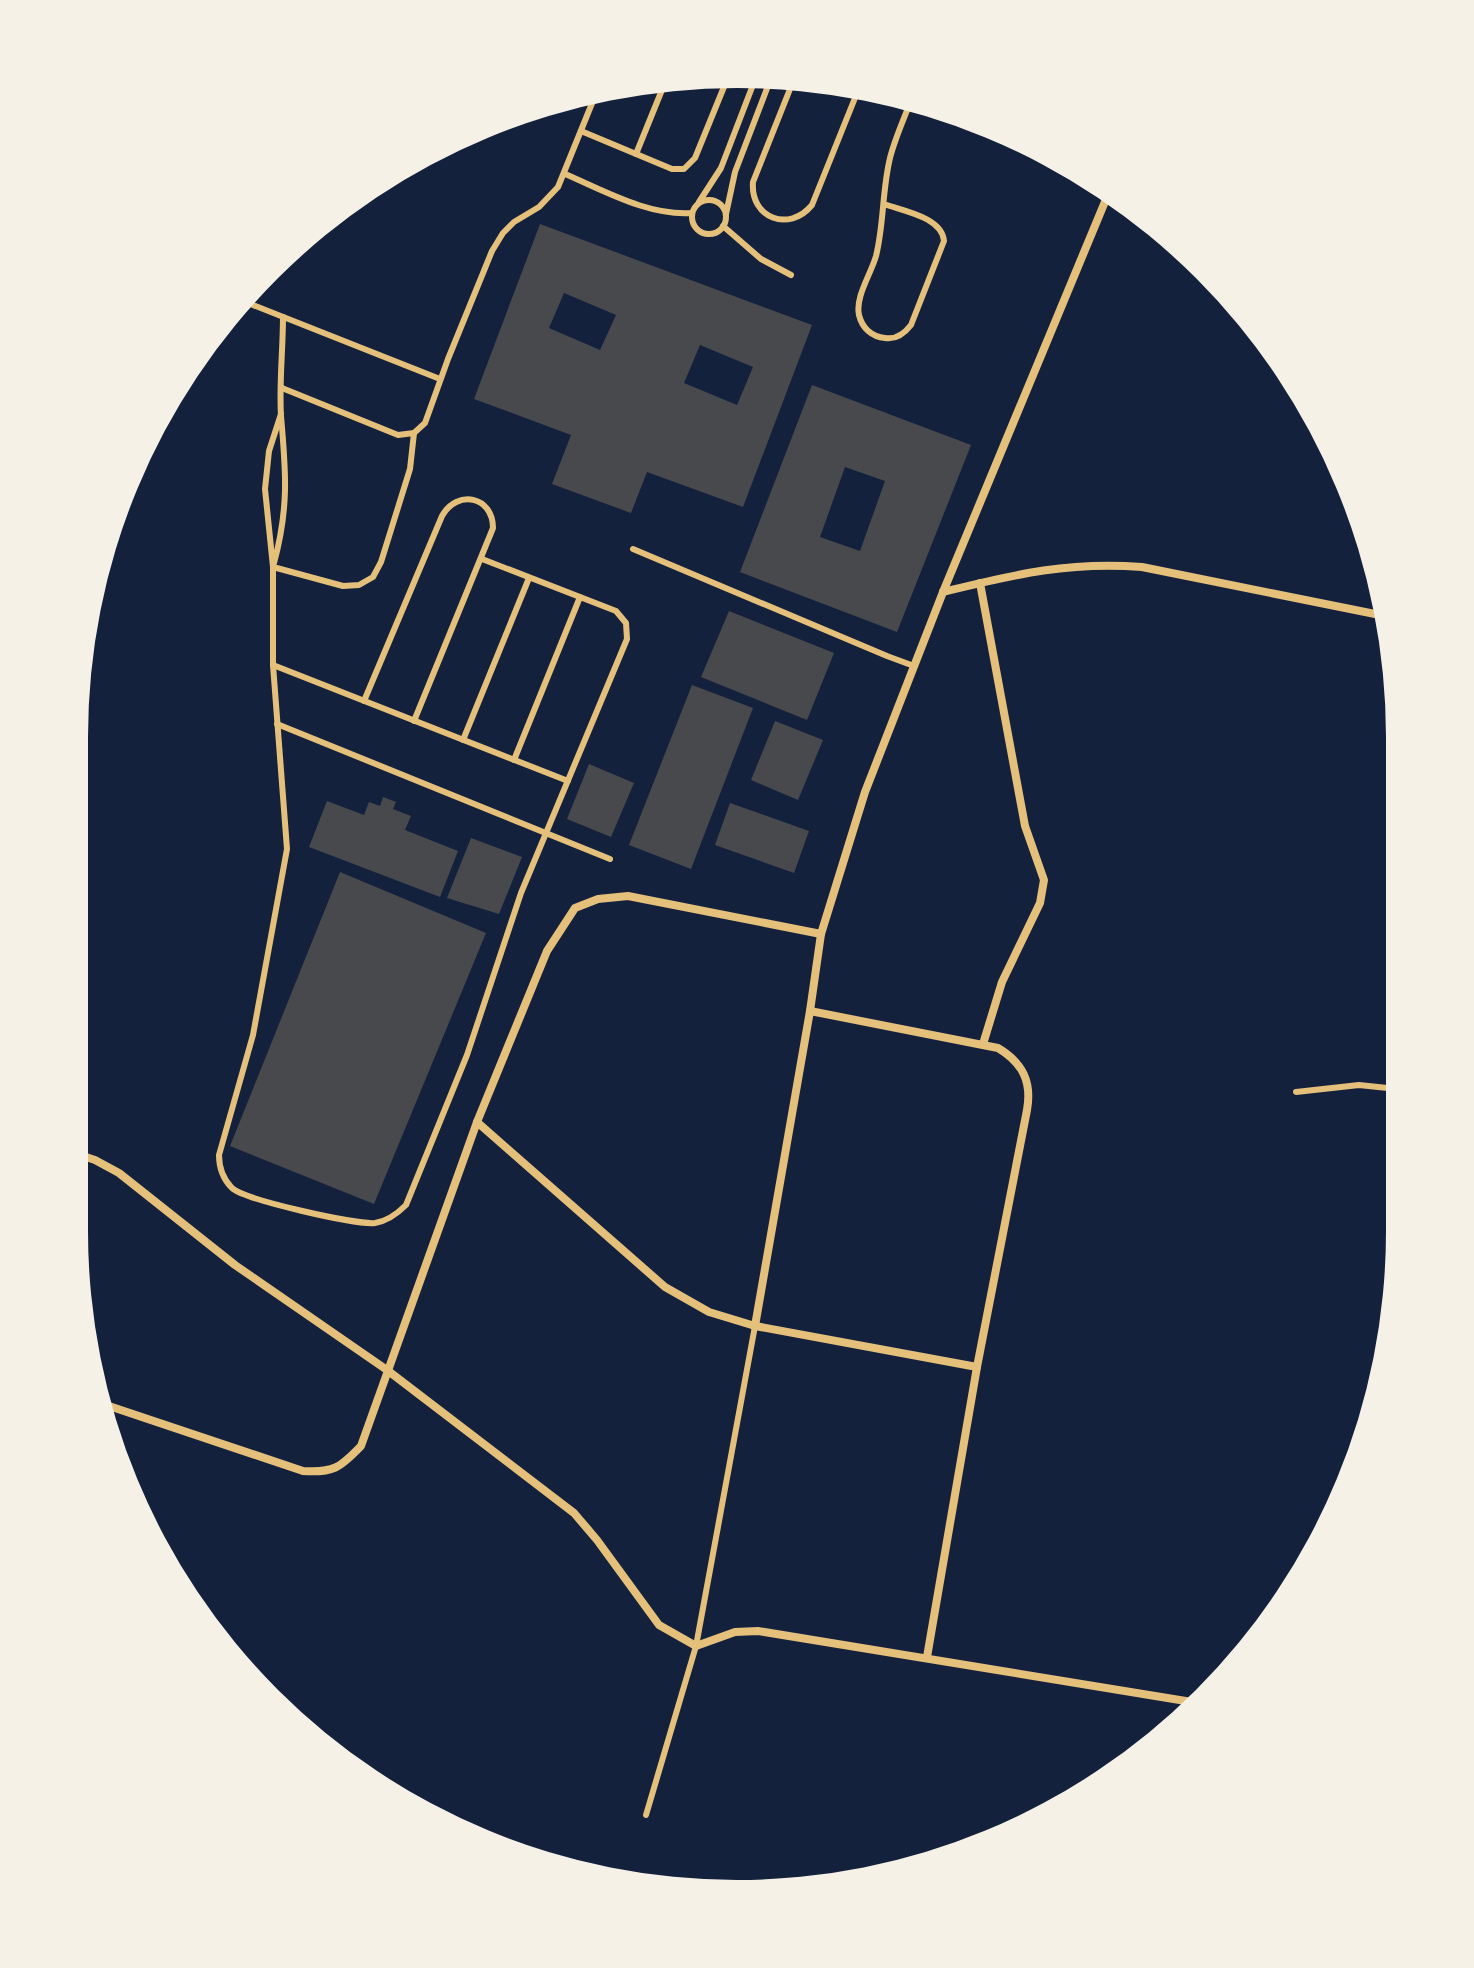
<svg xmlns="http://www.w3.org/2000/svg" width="1474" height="1968" viewBox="0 0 1474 1968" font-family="Bitter,serif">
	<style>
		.building { fill: #48494c; fill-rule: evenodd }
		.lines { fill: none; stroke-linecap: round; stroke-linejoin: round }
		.service { stroke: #e5c07b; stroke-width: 6 }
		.minor { stroke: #e5c07b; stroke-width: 8 }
	</style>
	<rect width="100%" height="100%" fill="#14213d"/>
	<!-- building -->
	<g class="building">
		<path d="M540 224 812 325 743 507 647 472 631 513 552 484 571 435 474 399ZM564 293 616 315 600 350 549 328ZM700 345 753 367 737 405 684 383Z"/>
		<path d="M812 385 971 445 897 632 740 572ZM845 467 885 481 860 551 820 537Z"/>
		<path d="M729 611 834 653 807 720 701 677Z"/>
		<path d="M692 685 753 708 691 869 629 845Z"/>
		<path d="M775 721 823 740 798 800 751 780Z"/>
		<path d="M589 764 634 783 611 837 567 819Z"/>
		<path d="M383 797 396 802 393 809 411 816 405 830 458 851 440 897 309 847 327 801 364 815 369 802 380 806Z"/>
		<path d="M730 803 809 831 794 873 715 845Z"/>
		<path d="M471 838 522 857 499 914 447 898Z"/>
		<path d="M340 872 486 933 374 1204 230 1146Z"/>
	</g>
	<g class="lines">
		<!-- service -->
		<g class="service">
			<path d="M794 79 753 182C750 218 789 233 812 205L859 88"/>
			<path d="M581 131 672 169H684L695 158 728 77"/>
			<path d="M636 154 666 80"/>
			<path d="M565 174C605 191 648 216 692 213"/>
			<circle cx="709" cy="217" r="17"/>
			<path d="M699 202 721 168 756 77"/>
			<path d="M884 204C903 211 942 217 944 241L911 325C904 334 896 340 885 338 872 337 862 328 859 315 855 297 871 274 876 256 884 224 882 191 890 158 895 138 904 119 911 100"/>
			<path d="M726 214 735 172 771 78"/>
			<path d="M723 226 761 259 791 275"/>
			<path d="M248 303 440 379"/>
			<path d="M282 388 398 435 414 433 425 423 448 359 492 251 503 233 514 222 539 207 558 187 597 91"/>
			<path d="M281 414 269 451 265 489 273 567V665L287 849 253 1035 219 1155C219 1168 223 1179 232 1188 245 1200 356 1225 375 1223 388 1221 397 1214 406 1205L467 1055 521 893 627 639 626 623 616 611 482 559"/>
			<path d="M633 549 887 656 914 666"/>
			<path d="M274 563C289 508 286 472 281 416 279 384 283 349 283 317"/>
			<path d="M273 567 343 586 359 585 373 577 381 562 410 469 414 433"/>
			<path d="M273 665 568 781"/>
			<path d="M364 701 442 516C457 489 493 496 493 528L414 721"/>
			<path d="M277 724 610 859"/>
			<path d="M463 740 529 578"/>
			<path d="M514 760 580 597"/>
			<path d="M1296 1092 1359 1085 1397 1089"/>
			<path d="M646 1815 696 1646 755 1326"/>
		</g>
		<!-- minor -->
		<g class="minor">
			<path d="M980 583 1025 826 1044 880 1040 903 1002 982 983 1044"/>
			<path d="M943 592C1013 575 1068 561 1142 567L1385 616"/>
			<path d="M810 1011 998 1048C1023 1063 1032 1082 1027 1110L977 1367 927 1657"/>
			<path d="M477 1122 665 1287 709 1312 755 1326 977 1367"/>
			<path d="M74 1153 95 1160 119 1173 235 1265 387 1370 574 1513 597 1540 659 1625 696 1646 735 1632 758 1631 1198 1703"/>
			<path d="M755 1326 810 1011 821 934 865 792 943 592 1109 192"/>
			<path d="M97 1402 303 1471C333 1473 340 1468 361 1446L477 1122 547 951 575 908 598 899 628 896 821 934"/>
		</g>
	</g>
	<!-- crop -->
	<path d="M0 0H1474V1968H0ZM737 88H737A649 649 0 0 1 1386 737V1231A649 649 0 0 1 737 1880H737A649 649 0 0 1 88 1231V737A649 649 0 0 1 737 88Z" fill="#f6f1e7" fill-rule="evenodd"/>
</svg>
